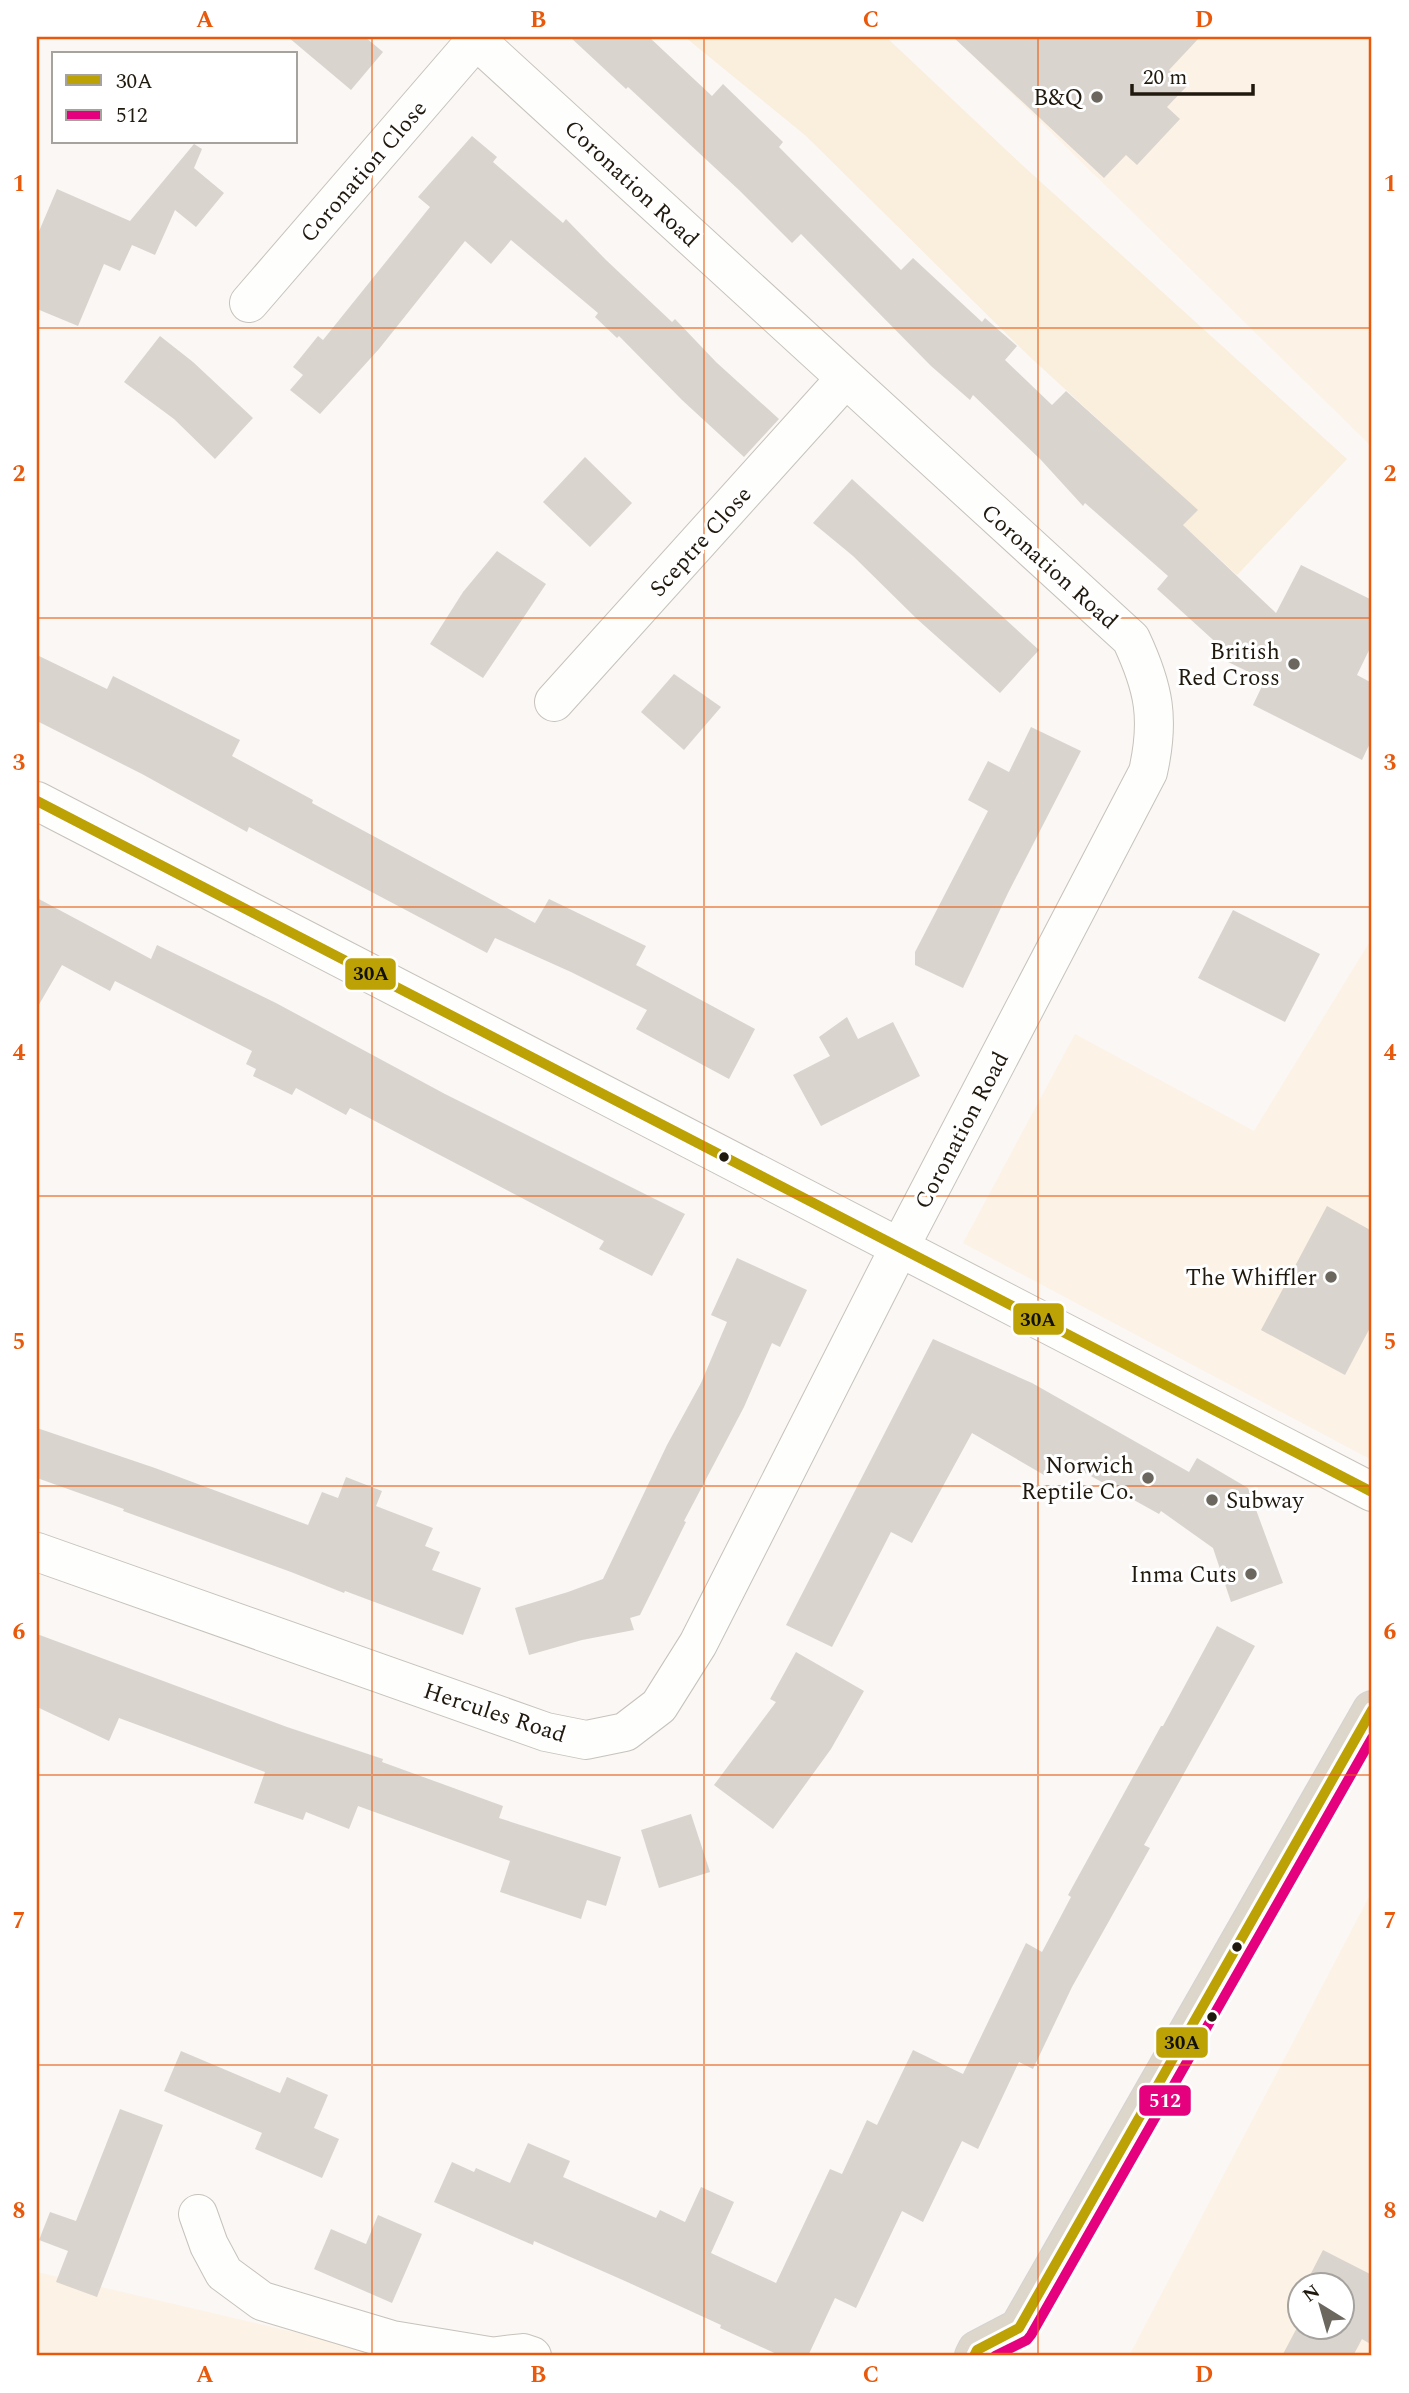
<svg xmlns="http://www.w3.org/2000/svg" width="1409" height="2393" viewBox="0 0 1409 2393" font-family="Spectral,serif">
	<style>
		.built { fill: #fcf2e5; fill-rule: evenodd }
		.green { fill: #faeedc }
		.building { fill: #dad4ce }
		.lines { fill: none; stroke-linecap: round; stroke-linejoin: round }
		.minor-casing { stroke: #c7c2bb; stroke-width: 40 }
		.trunk-casing { stroke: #d5d2d0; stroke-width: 40 }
		.minor { stroke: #fefefd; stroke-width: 38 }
		.trunk { stroke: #dcd6cb; stroke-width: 38 }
		.bus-1-casing { stroke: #fff; stroke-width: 16 }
		.bus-2-casing { stroke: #fff; stroke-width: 16 }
		.bus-1 { stroke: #bca205; stroke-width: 10 }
		.bus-2 { stroke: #e5007d; stroke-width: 10 }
		.grid { fill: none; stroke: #e8590c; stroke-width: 2; stroke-opacity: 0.55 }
		.poi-dot { fill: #6c675e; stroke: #fff; stroke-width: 2.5 }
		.bus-dot { fill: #20190e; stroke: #fff; stroke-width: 2.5 }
		.labels { text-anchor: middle; stroke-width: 6; stroke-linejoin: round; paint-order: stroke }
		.poi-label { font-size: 23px; fill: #20190e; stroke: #fff; text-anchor: end }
		.street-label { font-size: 23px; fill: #20190e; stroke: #fff }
		.line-badge { stroke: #fff; stroke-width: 2.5 }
		.badge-label { font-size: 19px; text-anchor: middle; font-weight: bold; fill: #fff }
		.pale-badge-label { font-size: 19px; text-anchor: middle; font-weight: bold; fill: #111 }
		.neatline { fill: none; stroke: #e8590c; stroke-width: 2.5 }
		.grid-label { font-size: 23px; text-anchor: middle; font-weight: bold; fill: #e8590c }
	</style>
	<rect width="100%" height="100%" fill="#faf7f4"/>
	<!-- built -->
	<g class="built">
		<path d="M954 37H1372V447Z"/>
		<path d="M1372 938V1460L963 1243 1075 1034 1254 1131Z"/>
		<path d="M1372 1891V2356H1129ZM1300 2284H1342V2326H1300Z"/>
		<path d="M37 2272 366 2349 398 2356H37Z"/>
	</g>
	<!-- green -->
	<path class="green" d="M685 37H886L1022 165 1347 459 1237 575 1183 525 1197 510 1029 356 805 135Z"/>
	<!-- building -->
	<g class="building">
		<path d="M288 37H365L383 52 351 90Z"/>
		<path d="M570 37H649L712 96 723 84 783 142 779 147 901 270 913 258 982 322 985 318 1017 346 1005 360 1052 405 1066 391 1198 510 1183 525 1276 613 1301 565 1372 600V644L1357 675 1372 683V739L1362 760 1253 705 1265 680 1218 657 1222 648 1157 589 1168 576 1085 503 1083 506 1041 460 973 395 970 400 931 366 801 234 792 243 740 191 628 87 626 89Z"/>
		<path d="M953 37H1200L1169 70 1187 86 1167 107 1180 119 1137 165 1126 155 1104 178Z"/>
		<path d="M472 136 497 157 493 162 563 223 566 219 606 260 672 322 675 319 716 362 779 419 744 457 682 400 619 336 617 338 595 317 598 313 511 240 491 264 465 241 379 349 320 414 290 390 303 375 293 367 318 336 323 340 430 207 418 197Z"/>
		<path d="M194 144 202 149 194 168 224 193 196 227 175 210 155 255 132 245 120 271 104 264 78 326 37 309V236L57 189 130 221Z"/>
		<path d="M160 336 193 362 253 418 215 459 174 419 124 382Z"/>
		<path d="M585 457 632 503 590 547 543 502Z"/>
		<path d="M852 479 1039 650 1000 693 917 619 853 556 813 523Z"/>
		<path d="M497 551 546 584 483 678 430 644 463 592Z"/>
		<path d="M37 655 107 689 113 676 240 740 232 756 313 800 312 803 535 923 549 899 646 946 636 965 755 1029 729 1079 636 1029 647 1010 571 972 495 938 487 953 249 827 247 832 142 774 37 721Z"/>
		<path d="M674 674 721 707 684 750 641 712Z"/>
		<path d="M1031 727 1081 751 1008 893 963 988 915 965V952L988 811 968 800 988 761 1009 772Z"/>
		<path d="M37 898 151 959 157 945 276 1003 445 1094 685 1214 652 1276 599 1249 604 1241 350 1108 346 1115 296 1088 292 1095 253 1076 256 1069 246 1064 252 1051 115 981 110 991 62 965 37 1008Z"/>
		<path d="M1233 910 1320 954 1285 1022 1198 978Z"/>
		<path d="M847 1017 858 1039 893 1022 920 1076 821 1126 793 1075 830 1056 819 1037Z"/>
		<path d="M1327 1206 1372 1231V1324L1345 1375 1261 1330Z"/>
		<path d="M737 1258 807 1290 780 1347 772 1343 744 1407 684 1521 686 1522 640 1615 630 1618 634 1630 582 1640 529 1655 515 1608 568 1592 603 1579 667 1445 701 1383 727 1322 711 1315Z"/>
		<path d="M933 1339 1032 1383 1189 1472 1197 1458 1248 1488 1283 1583 1231 1602 1213 1548 1161 1511 1159 1514 1055 1456 1044 1475 972 1433 912 1543 891 1532 832 1647 786 1625Z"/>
		<path d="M37 1428 155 1468 308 1525 322 1492 338 1498 346 1477 382 1491 376 1506 433 1528 425 1546 440 1552 432 1570 481 1588 463 1635 345 1591 344 1593 291 1572 123 1511 124 1509 37 1478Z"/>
		<path d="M1217 1626 1255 1646 1144 1845 1150 1848 1072 1987 1033 2069 1019 2062 978 2149 962 2141 923 2222 902 2211 856 2308 835 2298 808 2356H781L720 2328 721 2325 625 2281 534 2241 533 2245 434 2202 452 2162 474 2172 476 2168 510 2183 528 2143 570 2161 563 2177 656 2218 660 2210 685 2222 701 2187 734 2202 711 2253 776 2283 830 2169 842 2174 867 2120 877 2125 913 2050 963 2074 1026 1943 1042 1952 1071 1897 1068 1895 1161 1726H1163Z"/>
		<path d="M37 1634 287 1727 383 1759 382 1762 503 1806 499 1818 621 1857 606 1906 587 1900 581 1919 500 1892 510 1861 358 1806 349 1829 306 1812 303 1820 254 1803 265 1772 119 1718 109 1741 37 1707Z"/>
		<path d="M796 1652 864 1691 831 1749 773 1829 714 1785 776 1702 770 1699Z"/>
		<path d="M691 1814 710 1872 659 1888 641 1830Z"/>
		<path d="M181 2051 280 2093 287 2077 328 2095 314 2128 339 2139 322 2178 255 2149 262 2133 164 2091Z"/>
		<path d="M120 2109 163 2125 97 2297 56 2282 68 2251 39 2240 50 2212 76 2221Z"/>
		<path d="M378 2215 422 2234 392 2303 314 2269 331 2229 366 2244Z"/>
		<path d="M1323 2250 1372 2275V2345L1362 2339 1353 2356H1282L1300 2322V2327H1342V2285H1305Z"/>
	</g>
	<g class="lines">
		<!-- minor casing -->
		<g class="minor-casing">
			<g id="minor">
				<path d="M249 303 476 40"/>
				<path d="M554 702 845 379"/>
				<path d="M37 801 1372 1492"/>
				<path d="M37 1552 546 1732 586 1740 625 1732 659 1706 698 1644 891 1264 1148 772C1160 719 1154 688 1131 639L473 37"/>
				<path d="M198 2214 209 2245 224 2273 262 2301 392 2340 489 2356"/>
				<path d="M497 2356 523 2353 532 2356"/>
			</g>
		</g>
		<!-- trunk casing -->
		<g class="trunk-casing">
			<path id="trunk" d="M974 2356 977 2350 1019 2328 1372 1710"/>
		</g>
		<!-- minor -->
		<use href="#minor" class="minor"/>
		<!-- trunk -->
		<use href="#trunk" class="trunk"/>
		<!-- bus-1 casing -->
		<g class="bus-1-casing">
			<g id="bus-1">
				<path d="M37 801 1372 1492"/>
				<path d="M974 2356 977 2350 1019 2328 1372 1710"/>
			</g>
		</g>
		<!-- bus-2 casing -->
		<g class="bus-2-casing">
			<path id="bus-2" d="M995 2356 1027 2340 1031 2335 1372 1738"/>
		</g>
		<!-- bus-1 -->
		<use href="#bus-1" class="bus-1"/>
		<!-- bus-2 -->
		<use href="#bus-2" class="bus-2"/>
	</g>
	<!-- grid -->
	<path class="grid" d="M372 37V2356M704 37V2356M1038 37V2356M37 328H1372M37 618H1372M37 907H1372M37 1196H1372M37 1486H1372M37 1775H1372M37 2065H1372"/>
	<!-- markers -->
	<g class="poi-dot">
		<circle cx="1097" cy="97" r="7"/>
		<circle cx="1294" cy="664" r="7"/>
		<circle cx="1331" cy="1277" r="7"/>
		<circle cx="1148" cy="1478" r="7"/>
		<circle cx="1212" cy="1500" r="7"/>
		<circle cx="1251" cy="1574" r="7"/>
	</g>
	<g class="bus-dot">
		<circle cx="724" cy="1157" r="6"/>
		<circle cx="1237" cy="1947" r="6"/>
		<circle cx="1212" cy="2017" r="6"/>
	</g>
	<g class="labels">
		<!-- poi labels -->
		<g class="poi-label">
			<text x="1083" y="105">B&amp;Q</text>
			<text x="1280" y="659">British<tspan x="1280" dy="26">Red Cross</tspan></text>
			<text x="1317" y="1285">The Whiffler</text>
			<text x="1134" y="1473">Norwich<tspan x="1134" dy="26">Reptile Co.</tspan></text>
			<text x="1226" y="1508" text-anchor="start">Subway</text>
			<text x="1237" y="1582">Inma Cuts</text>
		</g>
		<!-- street labels -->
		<g class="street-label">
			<text transform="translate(363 171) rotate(-49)" y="8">Coronation Close</text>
			<text transform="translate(632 183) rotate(43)" y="8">Coronation Road</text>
			<text transform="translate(700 541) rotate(-48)" y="8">Sceptre Close</text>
			<text transform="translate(1050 566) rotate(42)" y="8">Coronation Road</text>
			<text transform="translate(961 1130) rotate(-62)" y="8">Coronation Road</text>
			<text transform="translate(495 1712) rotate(18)" y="8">Hercules Road</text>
		</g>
	</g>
	<g class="line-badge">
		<rect x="344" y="957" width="53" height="34" rx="7" fill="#bca205"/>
		<rect x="1012" y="1302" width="53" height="34" rx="7" fill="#bca205"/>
		<rect x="1155" y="2026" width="54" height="33" rx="7" fill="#bca205"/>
		<rect x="1138" y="2084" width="54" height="33" rx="7" fill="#e5007d"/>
	</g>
	<g class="badge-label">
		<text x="1165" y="2107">512</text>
	</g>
	<g class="pale-badge-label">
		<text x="371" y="980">30A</text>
		<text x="1038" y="1326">30A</text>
		<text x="1182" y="2049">30A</text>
	</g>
	<!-- border -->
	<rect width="1409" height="2393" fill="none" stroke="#ffffff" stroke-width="77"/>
	<!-- legend -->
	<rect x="52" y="52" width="245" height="91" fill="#ffffff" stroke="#a6a39f" stroke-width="2"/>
	<rect x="66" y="75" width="35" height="10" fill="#bca205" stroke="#a6a39f" stroke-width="2"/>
	<text x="116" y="88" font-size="21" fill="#20190e">30A</text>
	<rect x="66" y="110" width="35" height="10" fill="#e5007d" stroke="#a6a39f" stroke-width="2"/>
	<text x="116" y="122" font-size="21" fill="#20190e">512</text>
	<!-- north arrow -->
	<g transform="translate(1321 2306) rotate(323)"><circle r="33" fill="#ffffff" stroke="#a6a39f" stroke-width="2"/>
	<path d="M0-5L12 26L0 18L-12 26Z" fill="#6c675e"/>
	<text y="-10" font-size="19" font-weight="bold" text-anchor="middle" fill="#20190e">N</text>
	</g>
	<!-- scale -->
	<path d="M1132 84v10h121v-10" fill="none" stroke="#20190e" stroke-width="3.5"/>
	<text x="1143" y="84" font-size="21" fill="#20190e" stroke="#ffffff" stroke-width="5" paint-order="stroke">20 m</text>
	<rect x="38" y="38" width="1332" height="2316" class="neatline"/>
	<g class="grid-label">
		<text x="205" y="27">A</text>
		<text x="538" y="27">B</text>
		<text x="871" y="27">C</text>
		<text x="1204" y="27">D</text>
		<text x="19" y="191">1</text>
		<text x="1390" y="191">1</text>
		<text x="19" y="481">2</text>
		<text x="1390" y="481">2</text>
		<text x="19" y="770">3</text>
		<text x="1390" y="770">3</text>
		<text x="19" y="1060">4</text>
		<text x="1390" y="1060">4</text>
		<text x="19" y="1349">5</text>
		<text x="1390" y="1349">5</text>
		<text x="19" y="1639">6</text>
		<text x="1390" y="1639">6</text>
		<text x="19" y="1928">7</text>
		<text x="1390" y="1928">7</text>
		<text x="19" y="2218">8</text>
		<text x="1390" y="2218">8</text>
		<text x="205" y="2382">A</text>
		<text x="538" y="2382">B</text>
		<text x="871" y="2382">C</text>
		<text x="1204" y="2382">D</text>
	</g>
</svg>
